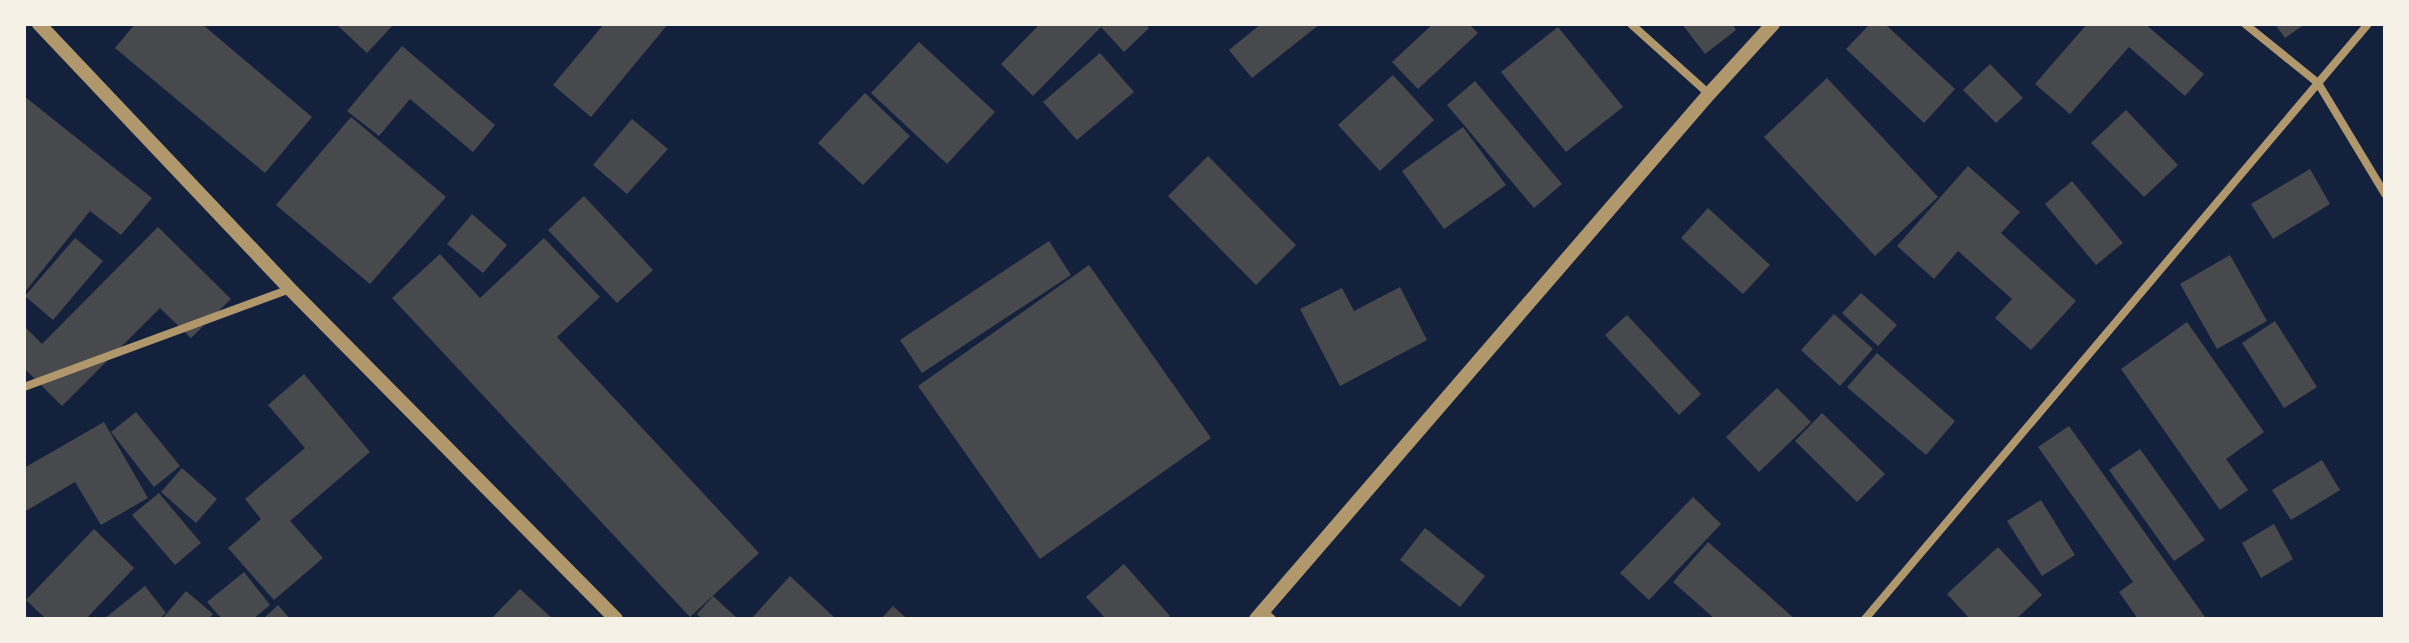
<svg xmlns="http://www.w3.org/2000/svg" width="2409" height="643" viewBox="0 0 2409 643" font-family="Merriweather,serif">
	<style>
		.building { fill: #48494c }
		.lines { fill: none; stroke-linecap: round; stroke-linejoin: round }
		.minor { stroke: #b1986c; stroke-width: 8 }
		.tertiary { stroke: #b1986c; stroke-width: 14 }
	</style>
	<rect width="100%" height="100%" fill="#14213d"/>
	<!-- building -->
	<g class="building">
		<path d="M135 24H202L312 117 265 173 115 48Z"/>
		<path d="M336 24H394L367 53Z"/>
		<path d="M604 24H668L591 117 553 85Z"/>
		<path d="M1040 24H1145L1149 28 1124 52 1101 27 1033 96 1001 64Z"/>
		<path d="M1261 24H1320L1252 78 1229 50Z"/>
		<path d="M1433 24H1469L1478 33 1418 89 1392 62Z"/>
		<path d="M1682 24H1732L1736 30 1705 54Z"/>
		<path d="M1870 24H1885L1955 89 1924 123 1846 49Z"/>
		<path d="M2087 24H2145L2204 74 2185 96 2129 47 2070 114 2035 84Z"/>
		<path d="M2275 24H2305L2285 38Z"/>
		<path d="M1558 27 1623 107 1566 152 1501 72Z"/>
		<path d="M919 42 995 112 947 164 871 93Z"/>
		<path d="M402 46 495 125 473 152 410 99 379 136 347 111Z"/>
		<path d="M1100 53 1134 92 1077 140 1043 102Z"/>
		<path d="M1990 64 2023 98 1996 123 1963 90Z"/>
		<path d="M1393 75 1434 120 1380 171 1338 125Z"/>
		<path d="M1827 78 1938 197 1875 256 1764 137Z"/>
		<path d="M1475 81 1562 184 1534 208 1447 105Z"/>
		<path d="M865 93 910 136 863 185 818 143Z"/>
		<path d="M24 96 152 198 121 235 90 211 24 293Z"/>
		<path d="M2126 110 2178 165 2144 197 2091 143Z"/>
		<path d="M351 117 446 197 370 284 276 205Z"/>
		<path d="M632 119 668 149 627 194 593 165Z"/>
		<path d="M1463 127 1506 185 1444 229 1402 171Z"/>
		<path d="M1208 156 1296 245 1256 285 1168 196Z"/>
		<path d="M1968 166 2020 212 2001 233 2076 301 2031 350 1995 318 2012 299 1958 251 1934 279 1897 246Z"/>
		<path d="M2310 169 2330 204 2273 239 2251 204Z"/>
		<path d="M2072 181 2123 243 2096 265 2045 204Z"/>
		<path d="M584 196 653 270 617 303 548 230Z"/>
		<path d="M1708 208 1770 265 1743 294 1681 238Z"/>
		<path d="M472 214 507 245 483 273 447 244Z"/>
		<path d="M158 227 231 299 191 338 160 308 62 406 24 368V326L42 344Z"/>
		<path d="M75 238 103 261 53 320 25 296Z"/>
		<path d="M544 238 600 297 557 337 759 553 690 617 392 298 440 254 480 298Z"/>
		<path d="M1049 241 1071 275 922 373 900 340Z"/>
		<path d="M2230 255 2267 321 2217 349 2180 284Z"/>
		<path d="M1089 265 1211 438 1040 559 918 386Z"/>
		<path d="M1400 287 1427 340 1340 386 1300 309 1342 288 1354 311Z"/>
		<path d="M1861 293 1897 325 1878 346 1842 313Z"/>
		<path d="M1834 314 1873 349 1840 386 1801 350Z"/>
		<path d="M1627 315 1701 394 1679 415 1605 335Z"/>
		<path d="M2275 321 2317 387 2284 408 2242 343Z"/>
		<path d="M2187 322 2264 432 2226 459 2248 490 2220 510 2121 369Z"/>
		<path d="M1877 353 1955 421 1926 455 1847 387Z"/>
		<path d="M304 374 370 452 290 521 323 558 274 600 228 548 261 519 245 499 305 448 268 405Z"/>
		<path d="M1777 388 1811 422 1759 472 1726 437Z"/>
		<path d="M136 412 180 466 154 487 111 432Z"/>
		<path d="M1822 413 1885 474 1857 502 1795 441Z"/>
		<path d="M104 422 148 498 101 525 75 482 24 512V468Z"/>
		<path d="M2069 426 2205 617 2202 619H2138L2119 592 2133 582 2038 447Z"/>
		<path d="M2140 449 2205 540 2174 561 2109 470Z"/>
		<path d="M2322 460 2340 490 2291 520 2272 490Z"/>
		<path d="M182 468 217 499 196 523 161 492Z"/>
		<path d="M159 493 201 543 175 565 132 515Z"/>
		<path d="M1693 497 1721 524 1649 600 1620 573Z"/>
		<path d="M2041 500 2075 555 2042 576 2007 521Z"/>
		<path d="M2274 524 2293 559 2261 578 2242 543Z"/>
		<path d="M1425 528 1485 576 1460 607 1400 560Z"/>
		<path d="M94 529 134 568 86 619H46L26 600Z"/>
		<path d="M1708 542 1795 619H1715L1673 582Z"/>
		<path d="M1998 547 2042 595 2016 619H1970L1947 594Z"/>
		<path d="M1124 564 1170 616 1167 619H1106L1086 597Z"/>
		<path d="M244 572 270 605 253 619H222L207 602Z"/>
		<path d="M790 576 836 619H751Z"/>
		<path d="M145 586 166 613 159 619H104Z"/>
		<path d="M520 589 553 619H491Z"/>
		<path d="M186 591 213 614 209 619H162Z"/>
		<path d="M713 596 738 619H702L697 614Z"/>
		<path d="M278 605 290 619H263Z"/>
		<path d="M893 606 907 619H881Z"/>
	</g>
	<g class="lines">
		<!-- minor -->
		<g class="minor">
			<path d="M1631 24 1709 94"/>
			<path d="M2245 24 2318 83 2385 194"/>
			<path d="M24 387 290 289"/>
			<path d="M1263 611 1272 619"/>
			<path d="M1865 619 2368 24"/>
		</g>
		<!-- tertiary -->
		<g class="tertiary">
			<path d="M39 24 290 289 616 619"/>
			<path d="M1256 619 1709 94 1773 24"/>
		</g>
	</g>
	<!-- border -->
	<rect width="2409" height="643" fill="none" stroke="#f6f1e7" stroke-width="52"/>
</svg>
